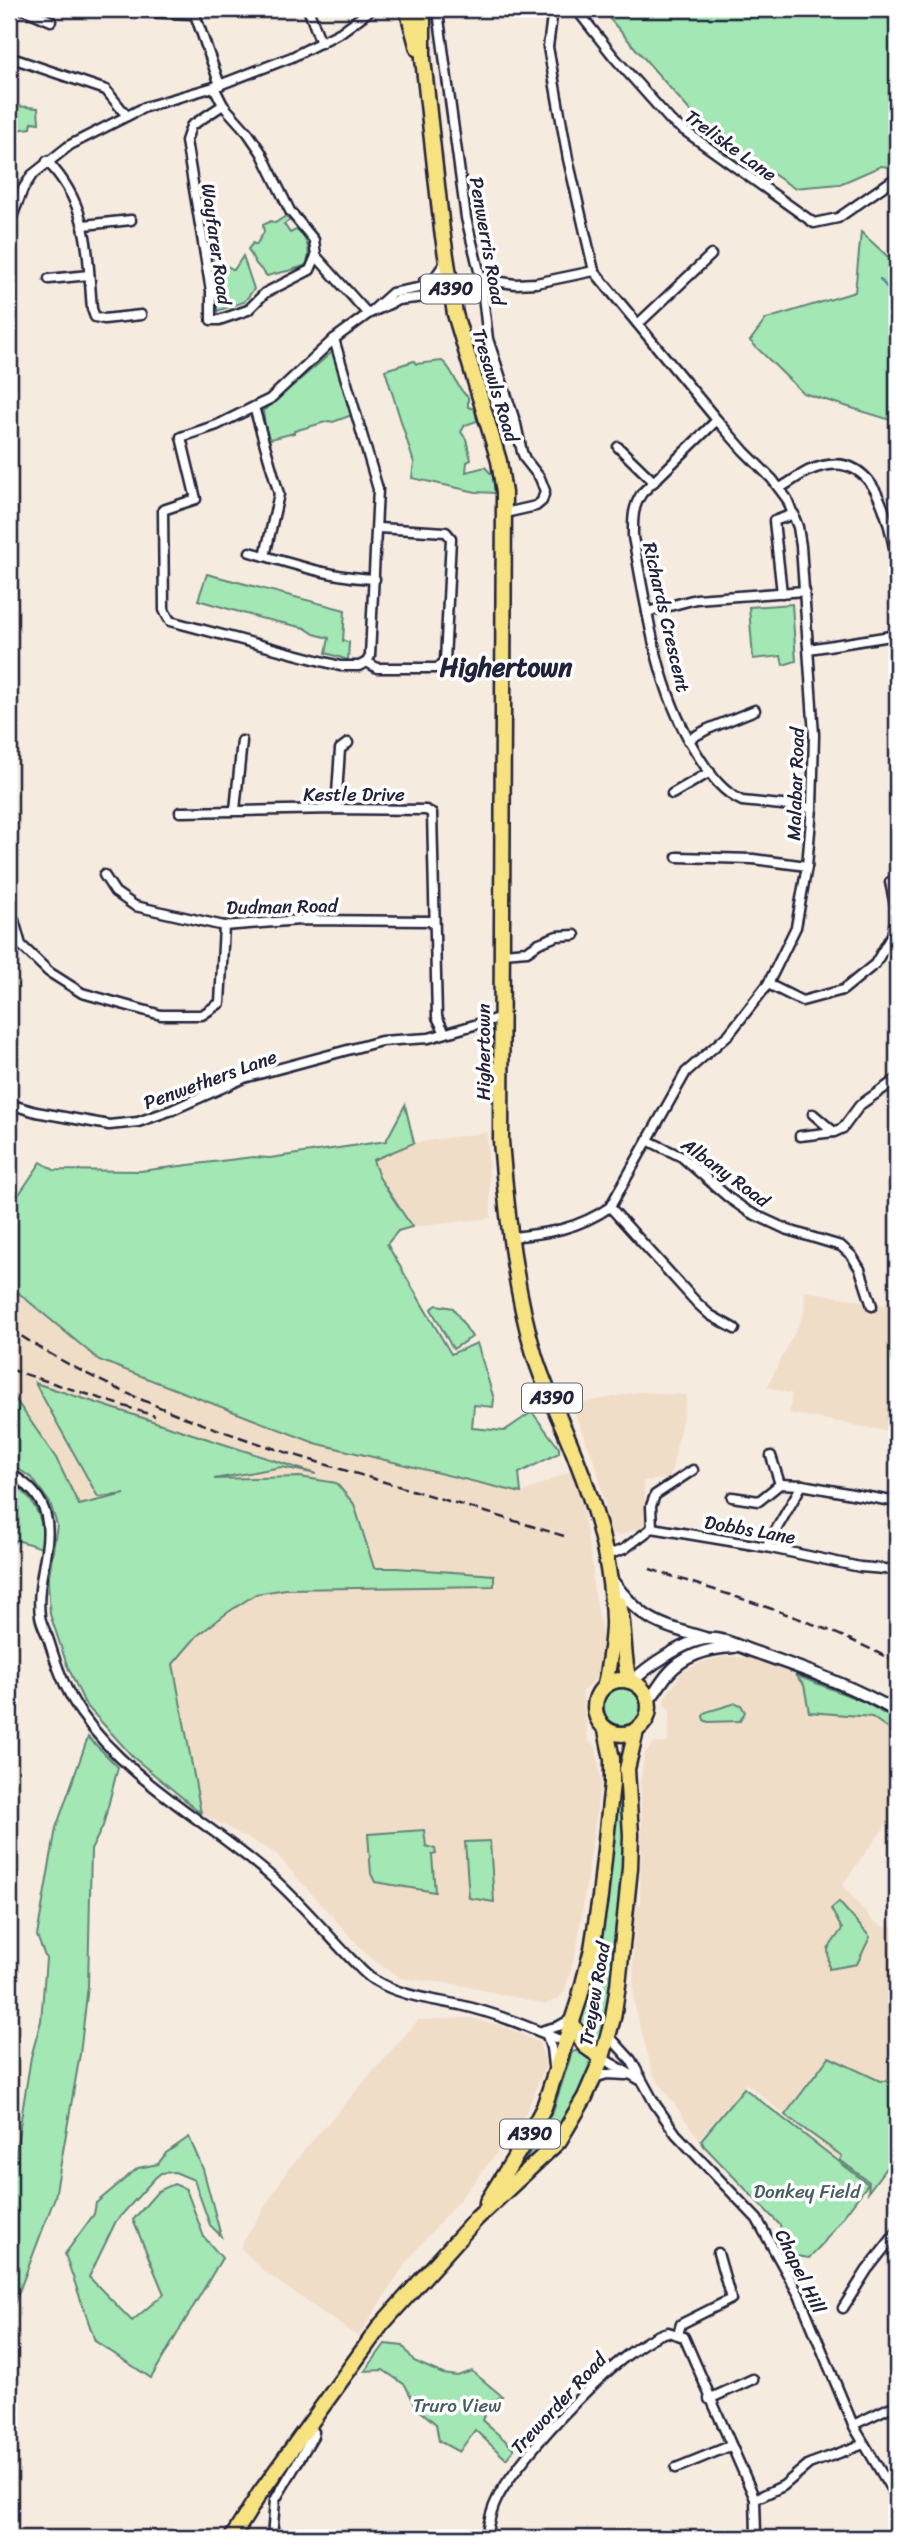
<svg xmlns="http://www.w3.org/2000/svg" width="906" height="2547" viewBox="0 0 906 2547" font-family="Sriracha,sans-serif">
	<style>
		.built { fill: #f0ddc8 }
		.green { fill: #a2e7b4; stroke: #628478; stroke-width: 2 }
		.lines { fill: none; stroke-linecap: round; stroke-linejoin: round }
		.stream { stroke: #5a899d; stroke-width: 2.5 }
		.minor-casing { stroke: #22223b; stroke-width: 13 }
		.tertiary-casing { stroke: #22223b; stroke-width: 15 }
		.trunk-casing { stroke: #22223b; stroke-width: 19 }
		.minor { stroke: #fff; stroke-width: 8 }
		.tertiary { stroke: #fff; stroke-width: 10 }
		.trunk { stroke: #f7e281; stroke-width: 14 }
		.rail { stroke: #22223b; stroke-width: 2.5; stroke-dasharray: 10 5; stroke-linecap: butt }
		.labels { text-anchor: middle; stroke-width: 7; stroke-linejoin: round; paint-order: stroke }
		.shield { fill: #fff; stroke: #646476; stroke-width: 2 }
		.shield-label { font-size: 18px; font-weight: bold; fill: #22223b }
		.street-label { font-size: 19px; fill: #22223b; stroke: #fff }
		.park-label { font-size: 19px; fill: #485d5f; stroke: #fff }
		.district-label { font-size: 26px; font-weight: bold; fill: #22223b; stroke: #fff }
	</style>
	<rect width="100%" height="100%" fill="#f6ebdf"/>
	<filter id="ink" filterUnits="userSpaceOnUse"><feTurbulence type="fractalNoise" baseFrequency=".0143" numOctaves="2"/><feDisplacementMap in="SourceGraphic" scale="14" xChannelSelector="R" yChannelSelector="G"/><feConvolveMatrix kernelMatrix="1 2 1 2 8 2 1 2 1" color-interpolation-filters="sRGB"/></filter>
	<g filter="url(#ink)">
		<!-- built -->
		<g class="built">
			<path d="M487 1132 491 1218 412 1227 379 1176 373 1160 414 1143Z"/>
			<path d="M9 1285 99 1360 315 1443 521 1493 573 1470 582 1505 593 1570 592 1579 604 1643V1655L594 1681 582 1692 588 1740 596 1746 601 1782 577 1947 565 1991 558 1999 545 2004 455 1984 401 1978 370 1958 275 1853 201 1813 173 1663 197 1636 256 1594 397 1568 374 1569 354 1504 336 1483 300 1477 191 1480 79 1505 56 1458 9 1390Z"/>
			<path d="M805 1291 897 1307V1433L789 1413 792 1394 767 1387 804 1314Z"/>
			<path d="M639 1392 687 1395 670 1479 643 1481 648 1524 619 1536 611 1533 596 1465 571 1405Z"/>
			<path d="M726 1656 751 1658 795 1675 804 1685 810 1712 872 1717 897 1735V1810L842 1885 874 1922 884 1927H897V2080L879 2081 840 2160 746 2083 699 2139 653 2074 634 2004 633 1949 636 1905H640L642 1827 640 1784 644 1755 654 1743H667L670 1710 664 1704 665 1698 682 1672 705 1661Z"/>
			<path d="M471 2018 505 2027 539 2042 546 2064 526 2113 477 2179 407 2261 358 2337 263 2271 240 2247 289 2168 418 2020Z"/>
		</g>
		<!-- green -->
		<g class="green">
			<path d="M601 9H897V168L881 166 840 184 794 188 705 128Z"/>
			<path d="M9 91 15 92 17 106 38 108 39 123 32 122 31 128 17 130 15 136H9Z"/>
			<path d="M286 216 290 220 284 224 290 233 298 229C307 241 312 251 306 265 293 271 281 272 267 276L256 264 248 249 253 243 256 245 264 232 263 225 271 221 275 223Z"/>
			<path d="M861 232 897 265V422L803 393 750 341 766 319 855 292Z"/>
			<path d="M211 245 214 258 234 270 243 256 254 289 244 302 217 311 214 309 208 246Z"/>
			<path d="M331 353H336L355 414 333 422 329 421 294 431V433L267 440 263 411Z"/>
			<path d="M414 361 416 364 442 361C455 370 455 388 468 397V407L475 409 477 421 465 425 461 432 466 439 471 460 467 462 466 472 485 467 493 476 495 493 476 492 412 478 414 463 385 370Z"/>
			<path d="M207 574 345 610 343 641 349 642 348 660 326 653 329 638 314 634 305 628 260 618 198 600Z"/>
			<path d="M792 604 796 661 783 665 781 656 753 659 749 607Z"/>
			<path d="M405 1105 414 1143 373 1160 379 1177 412 1227 398 1231 387 1244 451 1354 477 1343 494 1399 493 1407 474 1405 472 1428 504 1431 532 1412 559 1448V1453L519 1473 521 1493 315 1443 99 1360 9 1285V1209L41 1162 54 1170 140 1171 253 1157 270 1158 386 1141Z"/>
			<path d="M437 1305 453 1308 472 1337 453 1349 431 1309Z"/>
			<path d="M35 1383 316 1474 282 1467 214 1479 300 1477 336 1483 354 1504 374 1568H397L494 1575V1586L286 1589 256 1594 227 1613 197 1636 173 1664 201 1813 134 1758 85 1704 67 1665 50 1614 48 1582 57 1525 50 1503 32 1478 9 1463V1390L56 1458 79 1505 125 1494 98 1497Z"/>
			<path d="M9 1478C32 1497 46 1517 42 1548L16 1540 9 1549Z"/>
			<path d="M795 1675 865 1702 897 1722V1735L872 1717 809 1712 804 1685Z"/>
			<circle cx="623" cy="1707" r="19"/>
			<path d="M736 1703 741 1705 745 1712 740 1721 708 1722 704 1720 703 1716 706 1712Z"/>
			<path d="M88 1737 118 1767 103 1826 91 1850 88 1986 80 2054 55 2197 9 2318V2194L31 2057 41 2021 46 1959 37 1936 56 1828Z"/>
			<path d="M618 1792H624L625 1850 616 1968 602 2039 588 2042 580 2024Z"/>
			<path d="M424 1830 426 1846 435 1849 436 1854 432 1855 435 1892 375 1882 371 1874 368 1834Z"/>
			<path d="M490 1841 494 1902 469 1898 465 1842Z"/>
			<path d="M839 1902 870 1937 857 1964 829 1969 828 1949 842 1929 831 1909Z"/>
			<path d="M579 2050 597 2064 551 2142 527 2164 526 2159 553 2111 572 2052Z"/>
			<path d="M829 2057 880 2081 897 2080V2153L868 2192 869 2182 840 2160 842 2156 785 2115Z"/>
			<path d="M744 2088 868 2184 824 2242 809 2258 796 2256 783 2243 780 2225 704 2146 701 2140Z"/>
			<path d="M189 2137 203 2169 221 2236 210 2225 194 2180 175 2172 161 2173 155 2178 116 2221 89 2277 132 2321 164 2294 133 2220 158 2191 174 2184 186 2189 204 2237 222 2258 151 2378 95 2341 65 2254 94 2214 96 2203 138 2168 158 2164 166 2153Z"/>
			<path d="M385 2344 403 2346 414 2361 443 2374 457 2376 472 2371 502 2396 490 2403 482 2420C492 2430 503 2437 514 2449L506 2459 475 2430 459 2452 439 2441 436 2424 417 2408 405 2385 383 2370 365 2371Z"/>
		</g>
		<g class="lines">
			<!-- stream -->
			<path class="stream" d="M880 279 897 300"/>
			<!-- minor casing -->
			<g class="minor-casing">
				<g id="minor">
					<path d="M23 9 51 21"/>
					<path d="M138 9 145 12 190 14 194 12"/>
					<path d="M193 9 220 85"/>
					<path d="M308 9 321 43"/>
					<path d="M553 9 548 47 568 159 594 271"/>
					<path d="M576 9 614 57 671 121 814 223 838 218 897 177"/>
					<path d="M439 19 466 218 481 279 488 339 516 424 522 452 525 459 540 478 545 491 542 501 536 506 505 513"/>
					<path d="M9 57 106 90 127 116"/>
					<path d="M214 87 223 105 248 133 261 152 290 211 314 240 316 256 368 314"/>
					<path d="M223 105 191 126 186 141 211 291V320H219L248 310 265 293 310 270 316 256"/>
					<path d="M47 161C90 206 87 251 92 309L95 317 104 319 141 315"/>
					<path d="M9 225 23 189 32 175 70 145 145 107 214 87 292 57 341 32 372 9"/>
					<path d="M84 225 131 220"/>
					<path d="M49 279 89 275"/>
					<path d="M481 279 515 284 536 283 594 271"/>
					<path d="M424 281 433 280 447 260"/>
					<path d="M373 310 392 293 450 282"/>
					<path d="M638 324 711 255"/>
					<path d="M334 339 378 489 370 656 367 662"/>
					<path d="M254 407 279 494 265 556"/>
					<path d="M717 420 642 493C632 508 633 520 633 537 648 615 656 692 701 760 712 777 723 792 742 801L812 808"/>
					<path d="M618 447 654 482"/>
					<path d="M780 488C789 483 798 476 808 471 875 442 887 516 897 561"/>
					<path d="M250 552C291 563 332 578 375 579"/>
					<path d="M782 593 774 521 794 514"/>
					<path d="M647 612 696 599 805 591"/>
					<path d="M809 649 897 635"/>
					<path d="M367 662 359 666H340L170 621 164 610 163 510 196 499 181 437 217 425 270 399 334 339 368 314 398 300 452 294"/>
					<path d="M367 662 377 668H438L445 661 451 538 446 532 378 528"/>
					<path d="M688 740 708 729 755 710"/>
					<path d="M672 794 710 772"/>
					<path d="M336 809 340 749 348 743"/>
					<path d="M235 810 242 741"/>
					<path d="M180 812 336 809 426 810 432 813 437 1017 445 1033"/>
					<path d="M677 857 753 859 807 866"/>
					<path d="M104 875 115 892 135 906 224 926 300 920 434 921"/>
					<path d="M14 920 21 945 49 972 82 993 161 1015H202L220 1003 224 926"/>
					<path d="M503 953 527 951 539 943 557 936 575 935"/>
					<path d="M768 984 802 1001 843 990 875 964 892 935 897 914 890 882"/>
					<path d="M9 1104 36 1112 109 1125 138 1122 172 1110 244 1078 381 1041 429 1038 502 1017"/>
					<path d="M813 1114 834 1132"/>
					<path d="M800 1136 834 1132 843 1128 860 1105 897 1079"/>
					<path d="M647 1140 682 1157 729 1198 749 1212 788 1230 841 1246 852 1256 860 1269 872 1306"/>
					<path d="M610 1207 697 1303 710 1315 735 1329"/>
					<path d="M512 1237C549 1233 578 1229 610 1207L686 1072 729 1034 768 984 796 927 807 866 812 808 814 735 801 546 798 527 787 499 772 479 744 451 717 420 594 271"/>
					<path d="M771 1456 780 1484"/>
					<path d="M9 1473C77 1511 33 1561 40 1616 41 1624 46 1632 49 1641 57 1667 65 1690 81 1713 128 1781 212 1824 273 1878 301 1903 325 1932 351 1959 358 1966 365 1975 374 1980 401 1996 430 1999 460 2005 496 2013 531 2028 565 2042"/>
					<path d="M732 1497 759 1501 780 1484 802 1485"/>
					<path d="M652 1528 651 1506 655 1495 693 1470"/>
					<path d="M766 1547 802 1485 897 1502"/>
					<path d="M605 1556 624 1549 652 1528 766 1547 860 1567 897 1570"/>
					<path d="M544 2030 559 2026 573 2018"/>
					<path d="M546 2032 551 2048 553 2066"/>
					<path d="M609 2036 631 2060 655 2104 676 2134 757 2219 799 2295 853 2425 897 2499"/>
					<path d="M602 2058 642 2081"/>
					<path d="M594 2078 607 2074 626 2075"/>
					<path d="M843 2308 867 2270 897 2232"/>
					<path d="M678 2334 681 2324 731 2299 718 2253"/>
					<path d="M709 2399 753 2379"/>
					<path d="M853 2425 897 2404"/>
					<path d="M676 2468 730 2446"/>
					<path d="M755 2499 783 2486 809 2464 864 2444"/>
					<path d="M272 2538 275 2500 313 2436 314 2432 308 2428"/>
					<path d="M486 2538C488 2524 491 2510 498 2497 519 2457 625 2341 668 2332L684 2337 755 2499 756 2534 753 2538"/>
				</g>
			</g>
			<!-- tertiary casing -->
			<g class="tertiary-casing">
				<g id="tertiary">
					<path d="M611 1579C642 1621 657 1624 705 1638"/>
					<path d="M632 1682C646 1667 685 1641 706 1639 724 1637 741 1648 758 1653 806 1670 853 1686 897 1712"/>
					<path d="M648 1701C656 1692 661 1682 668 1674 684 1655 710 1648 734 1647"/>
				</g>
			</g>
			<!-- trunk casing -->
			<g class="trunk-casing">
				<g id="trunk">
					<path d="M407 9 418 49"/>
					<path d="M425 9 423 15V59L442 230 455 314 499 461 504 493 501 1141C507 1213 514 1288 535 1357 546 1392 564 1426 577 1461 597 1511 612 1568 613 1622 613 1643 609 1664 605 1685"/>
					<path d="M619 1604C625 1629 622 1655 629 1681"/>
					<circle cx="622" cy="1707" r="27"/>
					<path d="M572 2023 585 2046 602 2058"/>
					<path d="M487 2202 532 2130 544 2107 579 2000 592 1949 600 1897 612 1783V1759L606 1730"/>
					<path d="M232 2538 260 2493 381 2325 477 2218 559 2141 585 2097 602 2058 613 2018 618 1985 630 1868 631 1835 627 1769 636 1731"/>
				</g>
			</g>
			<!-- minor -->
			<use href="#minor" class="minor"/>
			<!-- tertiary -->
			<use href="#tertiary" class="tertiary"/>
			<!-- trunk -->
			<use href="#trunk" class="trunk"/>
			<!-- rail -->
			<g class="rail">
				<path d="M9 1328C111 1397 227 1435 344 1470 418 1492 493 1514 567 1537"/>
				<path d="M9 1369 155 1416"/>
				<path d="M650 1569C734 1597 820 1620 897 1663"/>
			</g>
		</g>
	</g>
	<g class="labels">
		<!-- shield labels -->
		<g class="shield">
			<rect x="421" y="274.5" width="60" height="29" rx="5"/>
			<rect x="522" y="1383.5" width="60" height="29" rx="5"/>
			<rect x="500" y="2119.5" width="60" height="29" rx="5"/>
		</g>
		<g class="shield-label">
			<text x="451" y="295">A390</text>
			<text x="552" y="1404">A390</text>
			<text x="530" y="2140">A390</text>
		</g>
		<!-- street labels -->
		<g class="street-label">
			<text transform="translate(731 145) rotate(36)" y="7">Treliske Lane</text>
			<text transform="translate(488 241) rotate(80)" y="7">Penwerris Road</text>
			<text transform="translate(217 244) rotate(82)" y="7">Wayfarer Road</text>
			<text transform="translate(496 385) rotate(73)" y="7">Tresawls Road</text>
			<text transform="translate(667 617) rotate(77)" y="7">Richards Crescent</text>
			<text transform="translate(795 784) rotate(-88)" y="7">Malabar Road</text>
			<text x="354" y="801">Kestle Drive</text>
			<text transform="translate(282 906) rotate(-1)" y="7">Dudman Road</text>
			<text transform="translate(483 1052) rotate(-90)" y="7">Highertown</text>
			<text transform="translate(210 1079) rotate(-20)" y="7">Penwethers Lane</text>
			<text transform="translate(726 1172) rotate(36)" y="7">Albany Road</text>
			<text transform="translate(750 1529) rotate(10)" y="7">Dobbs Lane</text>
			<text transform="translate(594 1994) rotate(-80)" y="7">Treyew Road</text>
			<text transform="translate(801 2271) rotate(64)" y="7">Chapel Hill</text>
			<text transform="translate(558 2403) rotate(-47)" y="7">Treworder Road</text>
		</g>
		<!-- park labels -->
		<g class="park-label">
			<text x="807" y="2198">Donkey Field</text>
			<text x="457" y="2412">Truro View</text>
		</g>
		<!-- district labels -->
		<g class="district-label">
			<text x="506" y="676">Highertown</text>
		</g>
	</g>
	<!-- margin -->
	<rect width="906" height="2547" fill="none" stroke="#fff" stroke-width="35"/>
	<rect x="18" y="18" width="871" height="2512" fill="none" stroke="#22223b" stroke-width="2.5" filter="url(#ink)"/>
</svg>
